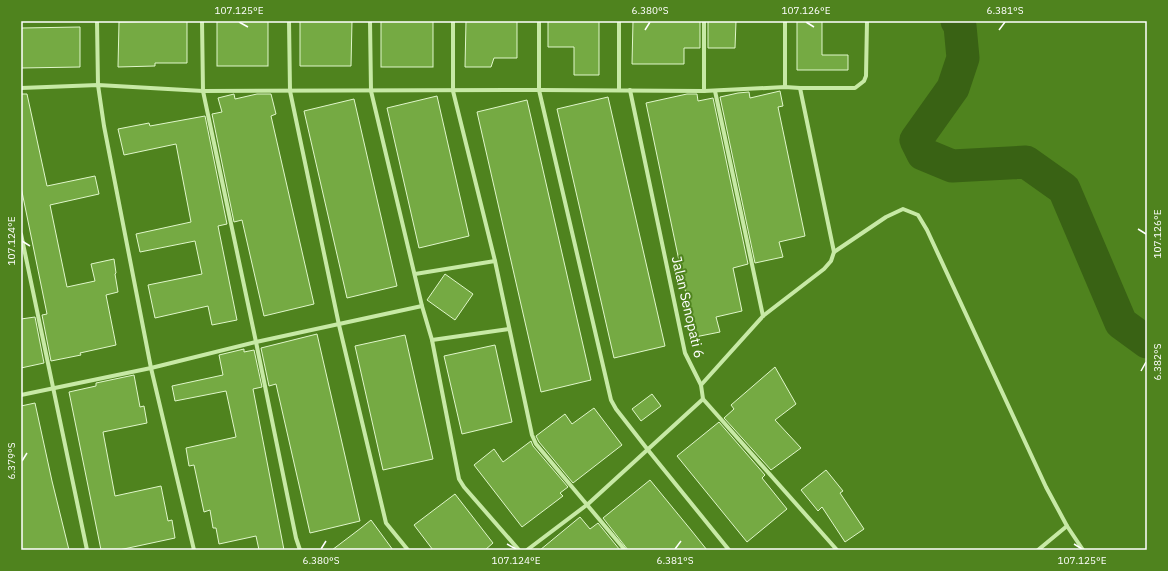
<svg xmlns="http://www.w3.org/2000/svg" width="1168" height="571" viewBox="0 0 1168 571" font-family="'IBM Plex Sans',sans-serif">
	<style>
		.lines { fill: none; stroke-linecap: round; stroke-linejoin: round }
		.river { stroke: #396214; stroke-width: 33 }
		.building { fill: #75aa43; stroke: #e0f7ca }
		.minor { stroke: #c7e9a5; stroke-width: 4 }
		.ticks { fill: none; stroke: #fff; stroke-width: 1.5 }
		.labels { text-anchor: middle; stroke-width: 4; stroke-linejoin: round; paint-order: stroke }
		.street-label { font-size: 14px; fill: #fff; stroke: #4f831e }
		.neatline { fill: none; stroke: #fff; stroke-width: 1.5 }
		.ticks-label { font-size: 10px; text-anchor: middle; fill: #fff }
	</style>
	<rect width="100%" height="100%" fill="#4f831e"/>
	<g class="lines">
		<!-- river -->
		<path class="river" d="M957 21 960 26 963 58 953 88 916 140 923 154 952 166 1026 162 1064 189 1121 323 1147 342"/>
	</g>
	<!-- building -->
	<g class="building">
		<path d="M162 21H187V63H155V66L118 67 119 22Z"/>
		<rect x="217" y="21" width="51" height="45"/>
		<path d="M300 21H352L351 66H300Z"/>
		<rect x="381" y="21" width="52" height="46"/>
		<path d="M466 21H517V58H494L491 67H465Z"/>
		<path d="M548 21H599V75H574V47H548Z"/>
		<path d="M633 21H700V48H684V64H632Z"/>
		<path d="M708 21H736L735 48H708Z"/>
		<path d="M797 21H822V55H848V70H797Z"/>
		<path d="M80 27V67L21 68V28Z"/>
		<path d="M780 91 783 106 778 107 805 236 779 242 783 257 755 263 720 97 738 93 749 92 750 98Z"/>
		<path d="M21 94H27L47 186 95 176 99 194 50 205 67 287 95 281 91 264 114 259 116 273 115 274 118 292 106 295 116 345 80 353 81 355 51 361 42 315 47 314 21 187Z"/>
		<path d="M234 94 235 99 257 94H271L276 114 271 116 314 304 264 316 242 220 234 222 212 114 222 112 218 98Z"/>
		<path d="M687 94H697L698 101 713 98 748 264 733 268 742 311 716 317 720 332 695 337 646 103Z"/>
		<path d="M437 96 469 236 419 248 387 108Z"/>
		<path d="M608 97 665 346 614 358 557 109Z"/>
		<path d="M354 99 397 286 347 298 304 111Z"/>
		<path d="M527 100 591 380 541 392 477 112Z"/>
		<path d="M205 116 227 224 218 226 237 320 212 325 208 306 155 318 148 285 202 274 195 241 140 252 136 234 191 222 176 144 124 155 118 129 149 123 150 126Z"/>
		<path d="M445 274 473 294 455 320 427 300Z"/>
		<path d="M35 317 44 363 21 368V319Z"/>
		<path d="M317 334 360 521 310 533 276 384 269 386 261 348Z"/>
		<path d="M405 335 433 459 383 470 355 346Z"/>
		<path d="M495 345 512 422 462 434 444 356Z"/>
		<path d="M244 349V352L254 350 262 387 253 389 284 550H259L256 536 219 544 216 528H213L210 510 204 512 194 465 189 466 186 448 236 437 226 391 175 401 172 386 223 375 219 355Z"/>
		<path d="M775 367 796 404 775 420 801 448 771 470 724 418 734 409 731 405Z"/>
		<path d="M134 375 140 407 144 406 147 423 103 432 115 496 161 486 168 521 172 520 175 538 119 550H101L69 392 96 386V383Z"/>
		<path d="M652 394 661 406 641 421 632 409Z"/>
		<path d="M35 403 52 481 69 550H21V406Z"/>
		<path d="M594 408 622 445 573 483 539 442 536 436 565 414 572 424Z"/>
		<path d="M719 422 765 475 762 478 787 509 747 542 677 456Z"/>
		<path d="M531 441 533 446 568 487 560 493 563 496 522 527 474 465 494 449 503 462Z"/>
		<path d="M826 470 843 491 840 493 864 529 845 542 822 507 818 511 801 490Z"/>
		<path d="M650 480 691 530 707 550H628L603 518Z"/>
		<path d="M455 494 493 543 485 550H433L414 525Z"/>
		<path d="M580 517 590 529 598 523 620 550H540Z"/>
		<path d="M371 520 393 550H332L361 528Z"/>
	</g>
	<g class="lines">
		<!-- minor -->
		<g class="minor">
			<path d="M97 21 98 85 104 126 151 368 194 550"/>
			<path d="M202 21 203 91 256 342 296 538 300 550"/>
			<path d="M289 21 290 91 339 325 386 523 408 550"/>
			<path d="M370 21 371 91 422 306 432 340 459 479 464 487 519 550"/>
			<path d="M453 21V91L495 261 532 435 536 444 625 550"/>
			<path d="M539 21V90L611 400 616 409 648 450 729 550"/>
			<path d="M619 21V90"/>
			<path d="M704 21V91"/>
			<path d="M785 21V87"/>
			<path d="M21 88 98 85 203 91 539 90 704 91 785 87 800 88H855L864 81 866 76 867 21"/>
			<path d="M630 90 685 353 701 385 703 399 837 550"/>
			<path d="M715 91 763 316"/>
			<path d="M21 234 87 550"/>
			<path d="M834 252 886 217 903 209 918 215 927 230 1046 487 1067 526 1083 550"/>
			<path d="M415 274 495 261"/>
			<path d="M432 340 509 329"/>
			<path d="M701 385 763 316 824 269 831 261 834 252 800 88"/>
			<path d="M21 395 151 368 256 342 422 306"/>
			<path d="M527 550 588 504 703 399"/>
			<path d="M1038 550 1067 526"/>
		</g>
	</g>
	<!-- ticks -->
	<path class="ticks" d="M239 22 248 27M806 22 814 27M645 30 650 22M999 30 1005 22M1138 229 1146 234M22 241 30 246M1141 371 1146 362M22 461 27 453M507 544 516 549M1074 544 1082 549M321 549 326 541M675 549 681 541"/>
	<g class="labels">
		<!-- street labels -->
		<g class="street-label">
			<text transform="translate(688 307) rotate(77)" y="5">Jalan Senopati 6</text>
		</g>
	</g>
	<!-- border -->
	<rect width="1168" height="571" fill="none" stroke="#4f831e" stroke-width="44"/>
	<rect x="22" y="22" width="1124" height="527" class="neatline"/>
	<g class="ticks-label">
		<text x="239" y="14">107.125°E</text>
		<text x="650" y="14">6.380°S</text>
		<text x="806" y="14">107.126°E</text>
		<text x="1005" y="14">6.381°S</text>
		<text transform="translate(1157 234) rotate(-90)" y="4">107.126°E</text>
		<text transform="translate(11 241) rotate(-90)" y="4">107.124°E</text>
		<text transform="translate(1157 362) rotate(-90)" y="4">6.382°S</text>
		<text transform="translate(11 461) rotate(-90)" y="4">6.379°S</text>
		<text x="321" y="564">6.380°S</text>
		<text x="516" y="564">107.124°E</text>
		<text x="675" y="564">6.381°S</text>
		<text x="1082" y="564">107.125°E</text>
	</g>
</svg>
